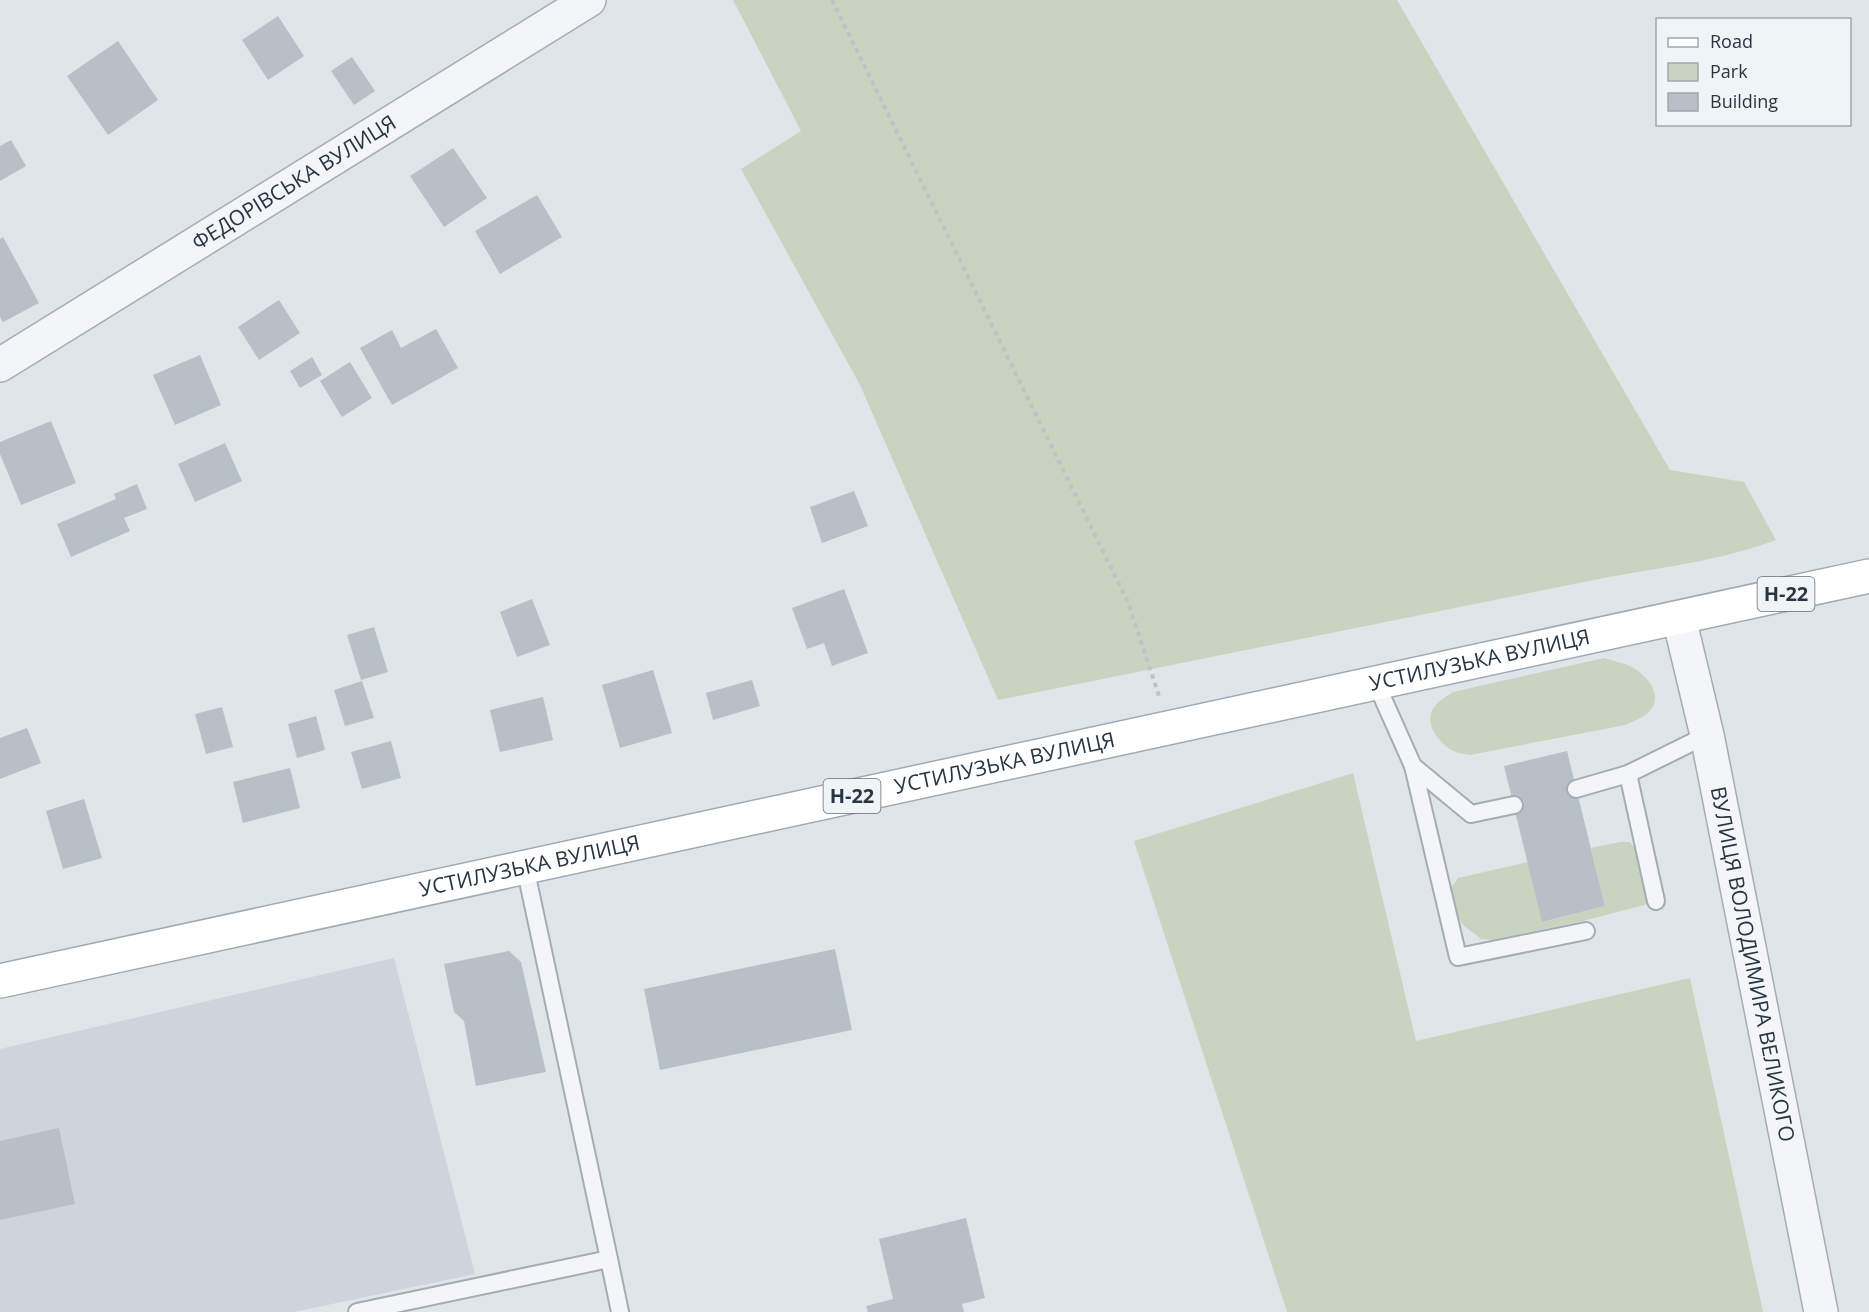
<svg xmlns="http://www.w3.org/2000/svg" width="1869" height="1312" viewBox="0 0 1869 1312" font-family="'Open Sans',sans-serif">
	<style>
		.built { fill: #ced4dc }
		.green { fill: #c8d4c0 }
		.building { fill: #b7bfc7 }
		.lines { fill: none; stroke-linecap: round; stroke-linejoin: round }
		.service-casing { stroke: #a5adb4; stroke-width: 20 }
		.minor-casing { stroke: #a5adb4; stroke-width: 36 }
		.tertiary-casing { stroke: #a5adb4; stroke-width: 36 }
		.primary-casing { stroke: #9eabb6; stroke-width: 36 }
		.path { stroke: #bec3c9; stroke-width: 4; stroke-dasharray: 4.5 4.5; stroke-linecap: butt }
		.service { stroke: #f3f5f8; stroke-width: 16 }
		.minor { stroke: #f3f5f8; stroke-width: 33 }
		.tertiary { stroke: #f3f5f8; stroke-width: 33 }
		.primary { stroke: #fff; stroke-width: 33 }
		.labels { text-anchor: middle; stroke-width: 4.5; stroke-linejoin: round; paint-order: stroke }
		.shield { fill: #eff4f7; stroke: #646e78; stroke-width: 1.5 }
		.shield-label { font-size: 20px; font-weight: bold; fill: #283542 }
		.street-label { font-size: 21px; fill: #283542; stroke: #eff4f7 }
	</style>
	<rect width="100%" height="100%" fill="#e0e5ea"/>
	<!-- built -->
	<path class="built" d="M394 958 475 1274 294 1312H0V1049Z"/>
	<!-- green -->
	<g class="green">
		<path d="M733 0H1397L1670 470 1744 482 1776 540C1722 560 1666 567 1609 577L998 700 860 385 741 169 801 131Z"/>
		<path d="M1604 658C1613 661 1624 663 1632 667 1644 674 1661 690 1653 706 1649 716 1634 721 1625 725L1470 755C1465 754 1457 753 1452 750 1440 744 1425 725 1432 711 1436 702 1446 697 1453 692Z"/>
		<path d="M1353 773 1416 1041 1690 978 1763 1312H1287L1134 841Z"/>
		<path d="M1620 842H1630L1635 849 1648 904 1583 921 1493 940 1481 939 1463 925 1453 910 1450 889 1458 878 1528 862 1543 922 1605 906 1591 848Z"/>
	</g>
	<!-- building -->
	<g class="building">
		<path d="M278 16 304 56 268 80 242 40Z"/>
		<path d="M118 41 158 100 108 135 67 76Z"/>
		<path d="M352 57 375 91 354 105 331 71Z"/>
		<path d="M11 140 26 166 0 181V146Z"/>
		<path d="M453 148 487 198 444 227 410 176Z"/>
		<path d="M537 195 562 237 500 274 475 231Z"/>
		<path d="M3 237 39 303 3 322 0 317V239Z"/>
		<path d="M279 300 300 333 259 360 238 327Z"/>
		<path d="M436 329 458 368 392 405 360 348 392 330 401 348Z"/>
		<path d="M200 355 221 405 175 425 153 375Z"/>
		<path d="M312 357 322 375 300 388 290 371Z"/>
		<path d="M350 362 372 398 342 417 320 381Z"/>
		<path d="M51 421 76 483 21 505 0 454V442Z"/>
		<path d="M225 443 242 481 195 502 178 464Z"/>
		<path d="M137 484 147 509 124 518 130 531 71 557 57 524 116 499 114 494Z"/>
		<path d="M854 491 868 526 822 543 810 507Z"/>
		<path d="M844 589 868 653 832 666 824 643 807 649 792 608Z"/>
		<path d="M532 599 550 645 517 657 500 612Z"/>
		<path d="M374 627 388 672 361 680 347 635Z"/>
		<path d="M653 670 672 733 620 748 602 685Z"/>
		<path d="M752 680 760 706 713 720 706 693Z"/>
		<path d="M362 681 374 718 345 726 334 690Z"/>
		<path d="M543 697 553 740 500 752 490 710Z"/>
		<path d="M222 707 233 747 206 754 195 714Z"/>
		<path d="M316 716 325 750 297 758 288 724Z"/>
		<path d="M27 728 41 763 0 779V738Z"/>
		<path d="M391 741 401 778 362 789 351 752Z"/>
		<path d="M1567 751 1605 906 1542 922 1504 766Z"/>
		<path d="M290 768 300 808 243 823 233 782Z"/>
		<path d="M84 799 102 858 63 869 46 811Z"/>
		<path d="M835 949 852 1030 660 1070 644 989Z"/>
		<path d="M509 951 521 962 546 1072 476 1086 464 1021 454 1012 444 964Z"/>
		<path d="M59 1128 75 1204 0 1220V1141Z"/>
		<path d="M966 1218 985 1298 962 1304 964 1312H868L866 1306 893 1299 879 1239Z"/>
	</g>
	<g class="lines">
		<!-- service casing -->
		<g class="service-casing">
			<g id="service">
				<path d="M1376 683 1413 766 1471 814 1514 805"/>
				<path d="M1413 766 1458 957 1586 931"/>
				<path d="M1628 774 1656 901"/>
				<path d="M1576 789 1628 774 1707 735"/>
				<path d="M609 1259 620 1312"/>
				<path d="M357 1312 609 1259 525 867"/>
			</g>
		</g>
		<!-- minor casing -->
		<g class="minor-casing">
			<g id="minor">
				<path id="s1" d="M0 365 589 0"/>
			</g>
		</g>
		<!-- tertiary casing -->
		<g class="tertiary-casing">
			<g id="tertiary">
				<path id="s2" d="M1679 618 1707 735 1821 1312"/>
			</g>
		</g>
		<!-- primary casing -->
		<g class="primary-casing">
			<g id="primary">
				<path id="s3" d="M0 981 1869 576"/>
			</g>
		</g>
		<!-- path -->
		<path class="path" d="M832 0 1128 602 1159 696"/>
		<!-- service -->
		<use href="#service" class="service"/>
		<!-- minor -->
		<use href="#minor" class="minor"/>
		<!-- tertiary -->
		<use href="#tertiary" class="tertiary"/>
		<!-- primary -->
		<use href="#primary" class="primary"/>
	</g>
	<g class="labels">
		<!-- shield labels -->
		<g class="shield">
			<rect x="1757.5" y="577" width="57" height="34" rx="4.5"/>
			<rect x="823.5" y="779" width="57" height="34" rx="4.5"/>
		</g>
		<g class="shield-label">
			<text x="1786" y="601">Н-22</text>
			<text x="852" y="803">Н-22</text>
		</g>
		<!-- street labels -->
		<g class="street-label">
			<text dy="7" stroke="none"><textPath href="#s1" startOffset="346">ФЕДОРІВСЬКА ВУЛИЦЯ</textPath></text>
			<text dy="7" stroke="none"><textPath href="#s3" startOffset="1514">УСТИЛУЗЬКА ВУЛИЦЯ</textPath></text>
			<text dy="7" stroke="none"><textPath href="#s3" startOffset="1028">УСТИЛУЗЬКА ВУЛИЦЯ</textPath></text>
			<text dy="7" stroke="none"><textPath href="#s3" startOffset="542">УСТИЛУЗЬКА ВУЛИЦЯ</textPath></text>
			<text dy="7" stroke="none"><textPath href="#s2" startOffset="354">ВУЛИЦЯ ВОЛОДИМИРА ВЕЛИКОГО</textPath></text>
		</g>
	</g>
	<!-- legend -->
	<rect x="1656" y="18" width="195" height="108" fill="#eff4f7" stroke="#9fa8af" stroke-width="1.5"/>
	<rect x="1668" y="38" width="30" height="9" fill="#ffffff" stroke="#9fa8af" stroke-width="1.5"/>
	<text x="1710" y="48" font-size="18" fill="#283542">Road</text>
	<rect x="1668" y="63" width="30" height="18" fill="#c8d4c0" stroke="#9fa8af" stroke-width="1.5"/>
	<text x="1710" y="78" font-size="18" fill="#283542">Park</text>
	<rect x="1668" y="93" width="30" height="18" fill="#b7bfc7" stroke="#9fa8af" stroke-width="1.5"/>
	<text x="1710" y="108" font-size="18" fill="#283542">Building</text>
</svg>
